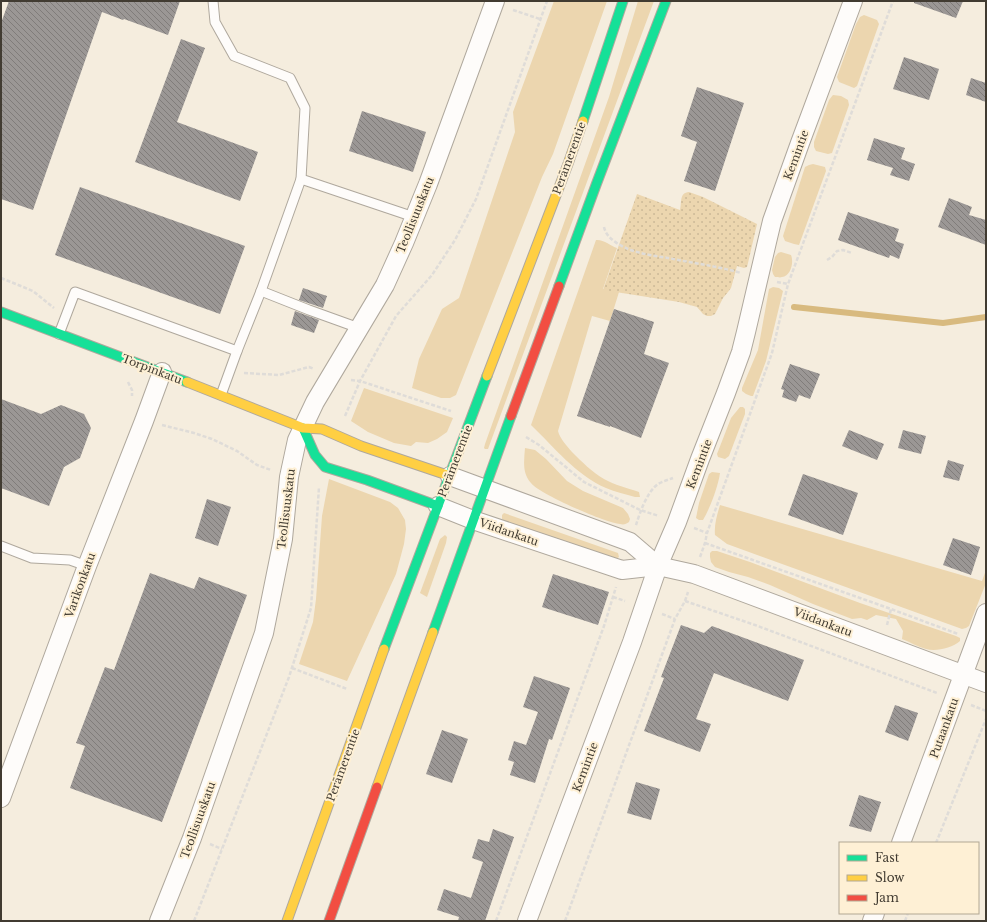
<svg xmlns="http://www.w3.org/2000/svg" width="987" height="922" viewBox="0 0 987 922" font-family="'Libre Baskerville',serif">
	<style>
		.green { fill: #ecd6af }
		.park { fill: url(#park-dots) }
		.lines { fill: none; stroke-linecap: round; stroke-linejoin: round }
		.stream { stroke: #d8ba7f; stroke-width: 6 }
		.building { fill: url(#building-back-hatch) }
		.lane-casing { stroke: #afa89d; stroke-width: 11 }
		.street-casing { stroke: #afa89d; stroke-width: 20 }
		.fast-casing { stroke: #afa89d; stroke-width: 11 }
		.slow-casing { stroke: #afa89d; stroke-width: 11 }
		.jam-casing { stroke: #afa89d; stroke-width: 11 }
		.path { stroke: #dfdcd8; stroke-width: 2.5; stroke-dasharray: 4 2; stroke-linecap: butt }
		.lane { stroke: #fefcfa; stroke-width: 9 }
		.street { stroke: #fefcfa; stroke-width: 18 }
		.fast { stroke: #16e098; stroke-width: 9 }
		.slow { stroke: #ffcf43; stroke-width: 9 }
		.jam { stroke: #f24e42; stroke-width: 9 }
		.labels { text-anchor: middle; stroke-width: 4; stroke-linejoin: round; paint-order: stroke }
		.street-label { font-size: 11px; fill: #413b31; stroke: #fef0d5 }
	</style>
	<defs>
		<pattern id="park-dots" width="8" height="8" patternUnits="userSpaceOnUse"><rect width="8" height="8" fill="#ecd6af"/><path d="M2 2h.1M6 6h.1" fill="none" stroke="#ccb997" stroke-width="1.8" stroke-linecap="round"/></pattern>
		<pattern id="building-back-hatch" width="6" height="6" patternUnits="userSpaceOnUse"><rect width="6" height="6" fill="#9b9795"/><path d="M-1 5l2 2M0 0l6 6M5-1l2 2" fill="none" stroke="#807c7a"/></pattern>
	</defs>
	<rect width="100%" height="100%" fill="#f5edde"/>
	<!-- green -->
	<g class="green">
		<path d="M554 1H607L553 154 542 177 456 395 450 398H441L412 388 419 359 442 309 459 298 515 132 513 112Z"/>
		<path d="M638 1H654L488 449H485L484 448 485 444 609 97Z"/>
		<path d="M864 15 877 20 879 24 857 86 854 88 839 82 837 77 856 24 860 17Z"/>
		<path d="M833 95 841 96 848 100 849 105 832 153 828 154 816 151 814 147V142L829 100Z"/>
		<path d="M813 164 825 167 826 171 799 245 794 244 785 241 783 236 805 167 809 165Z"/>
		<path d="M596 240C603 239 611 246 617 248L603 289 619 292 610 321 592 316 558 431C560 439 567 446 572 452 582 462 592 472 604 479 614 485 628 488 639 492L640 497H635C626 494 615 492 606 488 576 475 554 447 531 425Z"/>
		<path d="M781 252 791 255C794 262 791 276 782 277 780 278 778 277 775 277L773 274 772 270 775 257 778 253Z"/>
		<path d="M773 287 779 288 783 291 766 361 753 396H751L746 394 742 391V388L758 350 769 289Z"/>
		<path d="M364 388 453 418 447 432 437 439 428 443 416 442 411 446 394 443 368 432 351 421Z"/>
		<path d="M740 407H743L745 409V414L729 456 725 459 718 457 717 454 731 418Z"/>
		<path d="M525 448 535 450 546 459 567 481 583 491 623 508 628 514 630 519 629 522C626 524 624 525 620 524 606 523 539 494 531 483 522 473 524 461 525 448Z"/>
		<path d="M712 472 720 473C718 487 710 508 703 520H699L696 518 699 503 709 474Z"/>
		<path d="M329 479 390 502 398 508 405 520 406 529 404 544 396 574 347 681 299 664 313 622 316 599 322 516Z"/>
		<path d="M720 505 982 581 986 570V583L969 626 966 628 962 629 727 544 715 535C714 525 717 515 720 505Z"/>
		<path d="M504 513 618 553 619 557 616 559 505 521 502 519V515Z"/>
		<path d="M445 535 447 537 446 543 427 597 420 593 440 539Z"/>
		<path d="M712 551H717L750 562 860 603 956 636 960 638V641C952 648 936 652 926 649 918 647 910 642 902 639L903 631 896 619 876 615 867 620 861 618 852 619 813 604 770 585 748 577 729 572 715 567 711 562 710 557V553Z"/>
	</g>
	<!-- park -->
	<path class="park" d="M689 192 703 197 757 224 748 263 747 267 744 268 737 266 731 288 728 292 723 298 715 314 711 316H707L703 314 697 307 679 302 603 290 637 194 680 210C682 202 679 193 689 192Z"/>
	<g class="lines">
		<!-- stream -->
		<path class="stream" d="M794 307 943 323 986 317"/>
	</g>
	<!-- building -->
	<g class="building">
		<path d="M9 1H180L168 35 124 19 123 20 102 12 33 210 1 199V23Z"/>
		<path d="M914 1H963L956 18 914 3Z"/>
		<path d="M181 39 205 48 177 122 258 152 240 201 135 162Z"/>
		<path d="M904 57 939 69 929 100 893 89Z"/>
		<path d="M971 78 986 83V102L966 95Z"/>
		<path d="M697 87 744 103 715 191 684 181 697 142 681 136Z"/>
		<path d="M362 111 426 132 413 172 349 151Z"/>
		<path d="M874 138 905 148 901 159 915 164 909 181 890 175 893 168 867 160Z"/>
		<path d="M80 187 245 246 220 314 55 255Z"/>
		<path d="M949 198 972 207 969 215 986 220V245L938 227Z"/>
		<path d="M848 212 899 229 895 241 904 244 899 259 890 255 889 258 838 240Z"/>
		<path d="M303 288 327 296 323 308 299 300Z"/>
		<path d="M614 309 654 322 644 354 669 363 641 438 610 426V427L577 416Z"/>
		<path d="M295 311 319 320 314 333 291 325Z"/>
		<path d="M790 364 820 374 810 399 799 395 796 402 782 397 784 390 781 389Z"/>
		<path d="M1 399 41 414 61 405 84 414 91 428 80 458 64 467 49 506 1 488Z"/>
		<path d="M849 430 884 444 877 460 842 446Z"/>
		<path d="M903 430 926 436 921 454 898 448Z"/>
		<path d="M948 460 964 465 959 481 943 477Z"/>
		<path d="M803 474 858 493 843 535 788 515Z"/>
		<path d="M207 499 231 507 218 546 195 538Z"/>
		<path d="M953 538 980 547 971 575 943 565Z"/>
		<path d="M150 573 194 589 199 577 247 595 162 822 70 788 85 746 76 743 105 667 114 670Z"/>
		<path d="M553 574 609 592 598 625 542 607Z"/>
		<path d="M681 625 704 633 712 626 804 660 788 701 714 673 696 719 711 724 700 752 644 731 664 678 661 677Z"/>
		<path d="M534 676 570 688 552 740 549 739 535 783 510 775 514 762 508 760 514 741 526 745 538 712 523 707Z"/>
		<path d="M895 705 918 713 908 741 885 732Z"/>
		<path d="M442 730 468 739 452 783 426 774Z"/>
		<path d="M636 782 660 789 651 820 627 813Z"/>
		<path d="M859 795 881 802 871 832 849 826Z"/>
		<path d="M493 829 514 837 485 921H458L459 917 437 910 444 889 471 898 483 862 472 858 478 839 489 842Z"/>
	</g>
	<g class="lines">
		<!-- lane casing -->
		<g class="lane-casing">
			<g id="lane">
				<path d="M213 1 215 22 234 56 290 78 305 108 301 179"/>
				<path d="M261 291 309 310 359 328"/>
				<path d="M59 334 75 292 237 351"/>
				<path d="M221 395 237 351 261 291 301 179 414 217"/>
				<path d="M1 546 32 558 70 560 87 566"/>
			</g>
		</g>
		<!-- street casing -->
		<g class="street-casing">
			<g id="street">
				<path d="M450 476 630 542 658 566"/>
				<path d="M438 506 473 520 622 570 658 566 694 574 986 683"/>
				<path d="M1 798 87 566 144 421 162 372"/>
				<path d="M901 843 986 613"/>
				<path d="M159 921 192 838 264 633 283 539 289 477 297 440 315 402 385 285 404 243 428 184 495 1"/>
				<path d="M527 921 632 642 658 566 677 522 700 459 726 393 741 352 746 332 767 242 772 221 800 143 853 1"/>
				<path d="M872 921 875 913"/>
			</g>
		</g>
		<!-- fast casing -->
		<g class="fast-casing">
			<g id="fast">
				<path d="M583 121 623 1"/>
				<path d="M559 286 596 185 666 1"/>
				<path d="M1 312 187 382"/>
				<path d="M303 428 315 455 325 467 367 480 438 506"/>
				<path d="M433 632 511 416"/>
				<path d="M384 649 487 376"/>
			</g>
		</g>
		<!-- slow casing -->
		<g class="slow-casing">
			<g id="slow">
				<path d="M487 376 568 164 583 121"/>
				<path d="M187 382 303 428 322 429 361 446 450 476"/>
				<path d="M377 787 433 632"/>
				<path d="M287 921 384 649"/>
			</g>
		</g>
		<!-- jam casing -->
		<g class="jam-casing">
			<g id="jam">
				<path d="M511 416 559 286"/>
				<path d="M329 921 377 787"/>
			</g>
		</g>
		<!-- path -->
		<g class="path">
			<path d="M513 10 540 19"/>
			<path d="M604 227C606 238 619 245 628 249 641 254 655 256 668 258 692 263 717 266 741 273"/>
			<path d="M827 260 832 257 837 251 843 250 852 253"/>
			<path d="M1 278 33 291 54 308"/>
			<path d="M777 282 788 284"/>
			<path d="M244 373 279 375 309 367 314 369"/>
			<path d="M351 380 360 381 451 411"/>
			<path d="M128 382 132 390V396"/>
			<path d="M345 416 360 381 396 316 432 275 455 240 476 199 547 1"/>
			<path d="M162 425 194 433 212 439 237 451 257 465 271 470"/>
			<path d="M526 437 539 445 584 482 640 510 659 516"/>
			<path d="M636 525C640 512 647 492 658 484 663 481 668 480 673 478"/>
			<path d="M694 528 707 533"/>
			<path d="M705 543 891 609 958 634"/>
			<path d="M700 557 705 543 707 533 772 353 788 284 893 1"/>
			<path d="M613 597 625 601"/>
			<path d="M685 601 755 625 937 693"/>
			<path d="M662 614 675 619"/>
			<path d="M887 625 891 609"/>
			<path d="M292 668 347 689"/>
			<path d="M971 705 986 711"/>
			<path d="M936 843 986 719"/>
			<path d="M210 844 222 849"/>
			<path d="M194 921 289 677 311 608 319 487"/>
			<path d="M496 921 604 626 616 587"/>
			<path d="M565 921 675 619 685 601 688 592"/>
			<path d="M905 921 908 913"/>
		</g>
		<!-- lane -->
		<use href="#lane" class="lane"/>
		<!-- street -->
		<use href="#street" class="street"/>
		<!-- fast -->
		<use href="#fast" class="fast"/>
		<!-- slow -->
		<use href="#slow" class="slow"/>
		<!-- jam -->
		<use href="#jam" class="jam"/>
	</g>
	<g class="labels">
		<!-- street labels -->
		<g class="street-label">
			<text transform="translate(796 155) rotate(-70)" y="4">Kemintie</text>
			<text transform="translate(569 158) rotate(-70)" y="4">Perämerentie</text>
			<text transform="translate(415 215) rotate(-68)" y="4">Teollisuuskatu</text>
			<text transform="translate(152 369) rotate(21)" y="4">Torpinkatu</text>
			<text transform="translate(455 461) rotate(-69)" y="4">Perämerentie</text>
			<text transform="translate(699 464) rotate(-69)" y="4">Kemintie</text>
			<text transform="translate(286 509) rotate(-83)" y="4">Teollisuuskatu</text>
			<text transform="translate(509 532) rotate(19)" y="4">Viidankatu</text>
			<text transform="translate(80 585) rotate(-70)" y="4">Varikonkatu</text>
			<text transform="translate(823 622) rotate(21)" y="4">Viidankatu</text>
			<text transform="translate(944 728) rotate(-70)" y="4">Putaankatu</text>
			<text transform="translate(343 765) rotate(-70)" y="4">Perämerentie</text>
			<text transform="translate(585 767) rotate(-69)" y="4">Kemintie</text>
			<text transform="translate(198 820) rotate(-70)" y="4">Teollisuuskatu</text>
		</g>
	</g>
	<!-- border -->
	<rect width="987" height="922" fill="none" stroke="#413b31" stroke-width="4"/>
	<!-- legend -->
	<rect x="839" y="842" width="140" height="72" fill="#fef0d5" stroke="#b2a893"/>
	<rect x="847" y="855" width="20" height="6" fill="#16e098" stroke="#b2a893"/>
	<text x="875" y="862" font-size="12" fill="#413b31">Fast</text>
	<rect x="847" y="875" width="20" height="6" fill="#ffcf43" stroke="#b2a893"/>
	<text x="875" y="882" font-size="12" fill="#413b31">Slow</text>
	<rect x="847" y="895" width="20" height="6" fill="#f24e42" stroke="#b2a893"/>
	<text x="875" y="902" font-size="12" fill="#413b31">Jam</text>
</svg>
